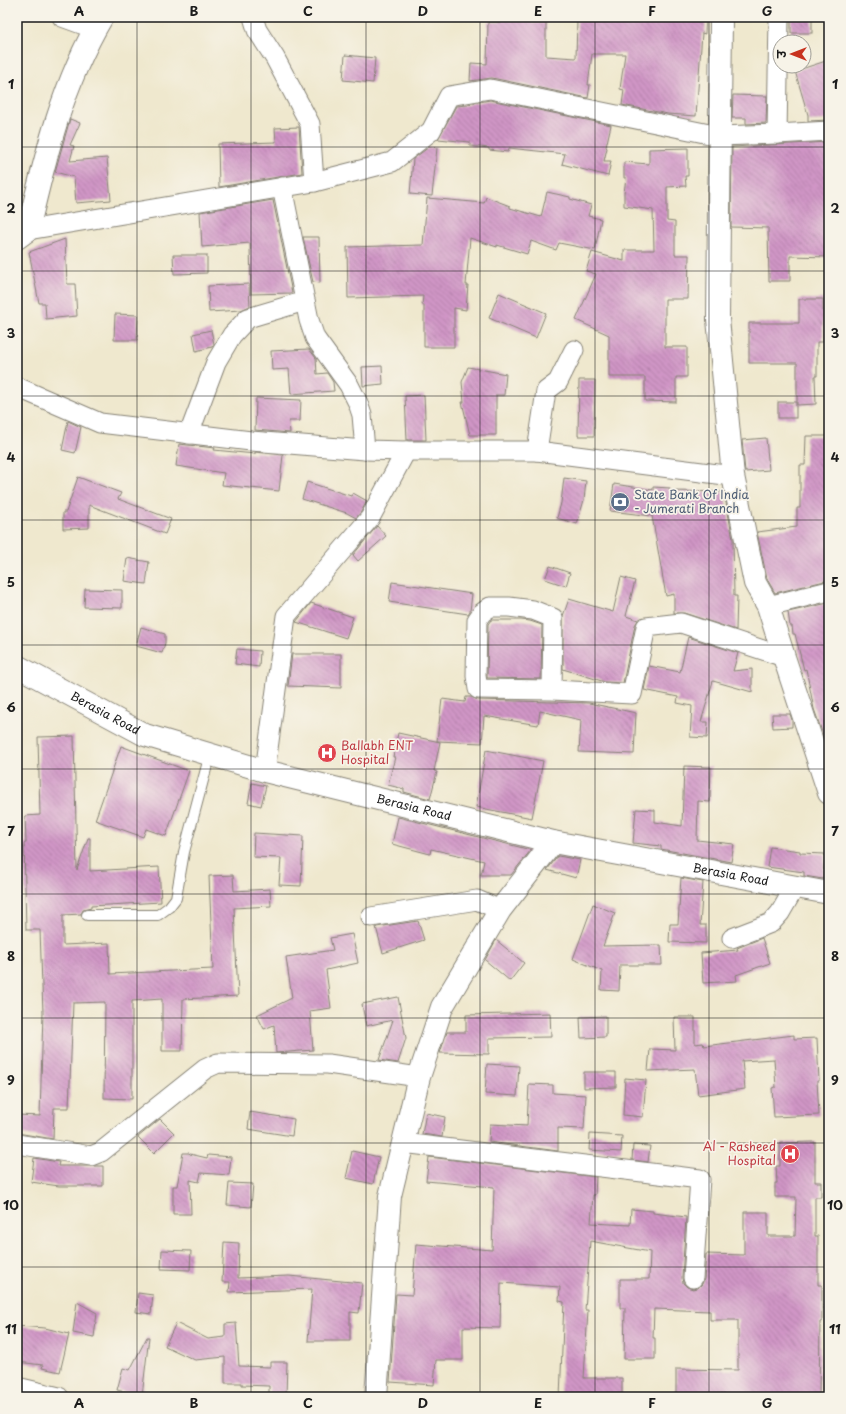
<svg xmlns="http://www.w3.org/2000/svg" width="846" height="1414" viewBox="0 0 846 1414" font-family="'Playpen Sans','Playpen Sans Deva',sans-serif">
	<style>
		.building { fill: url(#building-back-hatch) }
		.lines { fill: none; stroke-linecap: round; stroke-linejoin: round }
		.service-casing { stroke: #868275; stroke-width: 12 }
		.minor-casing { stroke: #868275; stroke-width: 21 }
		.tertiary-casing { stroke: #868275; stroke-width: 24 }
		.service { stroke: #fff; stroke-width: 10 }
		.minor { stroke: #fff; stroke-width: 19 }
		.tertiary { stroke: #fff; stroke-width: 22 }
		.grid { fill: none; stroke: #1c1c1c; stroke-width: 1; stroke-opacity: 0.55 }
		.labels { text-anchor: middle; stroke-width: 3.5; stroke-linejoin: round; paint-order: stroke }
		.service-label { font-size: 12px; fill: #4e5e75; stroke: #f7f3e8; text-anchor: start }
		.street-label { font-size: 12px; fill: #1c1c1c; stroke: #f7f3e8 }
		.health-label { font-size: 12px; fill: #be3a42; stroke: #f7f3e8; text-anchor: start }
		.neatline { fill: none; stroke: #1c1c1c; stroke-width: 1.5 }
		.grid-label { font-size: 13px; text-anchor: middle; font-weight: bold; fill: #1c1c1c }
	</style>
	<defs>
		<pattern id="building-back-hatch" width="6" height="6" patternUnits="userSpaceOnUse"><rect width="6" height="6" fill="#d095c6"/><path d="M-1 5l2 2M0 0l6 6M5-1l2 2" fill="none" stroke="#a879a0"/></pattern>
	</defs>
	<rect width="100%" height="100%" fill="#f7f3e8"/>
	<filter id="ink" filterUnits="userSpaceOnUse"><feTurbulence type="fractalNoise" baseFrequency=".025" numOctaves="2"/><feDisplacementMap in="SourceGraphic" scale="8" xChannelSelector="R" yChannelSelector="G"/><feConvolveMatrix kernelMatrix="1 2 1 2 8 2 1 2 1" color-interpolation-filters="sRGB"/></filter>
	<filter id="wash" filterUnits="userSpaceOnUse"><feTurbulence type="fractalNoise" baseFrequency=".012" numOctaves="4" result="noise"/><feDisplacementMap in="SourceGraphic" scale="16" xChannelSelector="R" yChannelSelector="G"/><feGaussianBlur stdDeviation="0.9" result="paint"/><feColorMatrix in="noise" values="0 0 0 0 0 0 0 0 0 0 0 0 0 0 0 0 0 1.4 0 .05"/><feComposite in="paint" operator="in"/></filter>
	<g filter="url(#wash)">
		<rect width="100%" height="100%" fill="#efe8ce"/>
		<g id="blocks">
			<!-- building -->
			<g class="building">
				<path d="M500 17H532V23H546V56L576 58 577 20 582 21V17H706L705 34 702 33 696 116 668 114 622 105 624 90 620 89 625 54H592L588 85H590L588 98 492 78 470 81 471 63 487 64 488 22H500Z"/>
				<rect x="791" y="17" width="21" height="16"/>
				<path d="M345 55 375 58 373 83 343 80Z"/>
				<path d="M829 60V120L808 121V115L795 71Z"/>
				<path d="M733 95 767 96 766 123 746 124V118H732Z"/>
				<path d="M490 100 611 125 606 147 607 148 604 161H611L608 176 562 164 565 154 509 148 508 152 489 150V148L470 146V142L438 139 456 106 468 105V104Z"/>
				<path d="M70 119 80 123 70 145 74 146 70 161 107 158 111 200 76 203 74 177 55 172Z"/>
				<path d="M299 127 302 173 219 187 218 144 276 142 275 128Z"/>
				<path d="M829 142V257L790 256V281H769L768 228 731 227 732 147Z"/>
				<path d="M429 147 437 148 432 196 410 194 413 159Z"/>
				<path d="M688 148V176H685L686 186 667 187V221L675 222V255H689L688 299H665V347H687V377H676V402L645 401V377H609V335L576 320 596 274 586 271 592 252 624 261V250H654L653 210 624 206V193L626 178H624V162L649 164V149Z"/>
				<path d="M547 192 570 197V199L591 205 588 216 601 219 595 250 559 243 556 250 531 241 527 254 497 245V247L470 238 466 285H468L466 310 454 308V347H424V305H422L423 296 348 298 347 247 423 245 427 198 484 203 486 197 510 206V208L541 217Z"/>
				<path d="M273 200 292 293 251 294 250 243 202 247 200 212Z"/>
				<path d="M303 237H319L320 283 313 282Z"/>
				<path d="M65 239 67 284H75L77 316 46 319 45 303H39L29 252Z"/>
				<path d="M173 255H207V273L174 274Z"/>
				<path d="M249 284 250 306 241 310 209 312 208 286Z"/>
				<path d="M499 293 546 313 536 338 489 318Z"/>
				<path d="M799 299H823V342H817V376H815L816 404 797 405V363H749V323H799Z"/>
				<path d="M115 314 138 315 137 340H114Z"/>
				<path d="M211 330 214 344 212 347 196 351 193 334Z"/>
				<path d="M309 349 316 358 317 374 327 373 333 382 334 391 291 394 289 369 272 370 271 351Z"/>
				<path d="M382 366 383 384 363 386 362 367Z"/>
				<path d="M468 367 506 374 504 395H496V435H470L462 402H464L462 382Z"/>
				<path d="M579 380H595L594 436H578Z"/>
				<path d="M424 395 426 440H407L405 396Z"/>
				<path d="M256 398 301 400 300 421H289L290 433 255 430Z"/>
				<rect x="778" y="402" width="18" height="16"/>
				<path d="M68 421 81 427 75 453 62 450Z"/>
				<path d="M806 436H829V580L775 593 767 579 757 532 797 527V508H800V465H805Z"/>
				<path d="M766 438 769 470 745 472 742 440Z"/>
				<path d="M179 444 215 448 214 450 255 454V452L283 455 279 491 222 485 224 473 176 466Z"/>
				<path d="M78 477 121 493 118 499 171 519 165 534 89 505V528L63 529V512H66Z"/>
				<path d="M564 478 586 481 584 500 577 524 557 518 561 503Z"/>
				<path d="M307 482 351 496 353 493 367 501 361 512 356 518 347 513 302 499Z"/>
				<path d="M614 484 653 490V487L670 488V491L724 492 733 539 734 596H737L736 630 684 613H674V594L666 596 652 516 610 511Z"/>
				<path d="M377 526 386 536 358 561 353 555Z"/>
				<path d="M127 558 149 562 146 584 124 581Z"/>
				<path d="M550 566 570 573 566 586 545 579Z"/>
				<path d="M621 577 635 581 626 616 638 620 635 625 623 683 605 682 563 669V616L569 599 613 612Z"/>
				<path d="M392 582 472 594 470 611 468 614 389 602Z"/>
				<path d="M85 589 122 590V608L84 607Z"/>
				<path d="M311 603 353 617 346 638 296 622Z"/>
				<path d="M828 603 829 746H827L814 709 806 669 804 670 795 634H793L792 626H790L788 612Z"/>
				<path d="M491 620H521L530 621 542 625 541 679 487 678 488 624Z"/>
				<path d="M141 627 165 634V643L162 653 136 646Z"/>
				<path d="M688 637 738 653 733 671 752 669V692L713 681 701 722H708L707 738 690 737 692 706 677 703 678 697 644 690 649 666 680 672Z"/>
				<path d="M237 649 260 651 259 667 235 664Z"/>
				<path d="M292 654H341V688L288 686Z"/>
				<path d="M466 697H471L478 700 589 703 636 713 634 754 579 752 581 720 540 711 538 725 484 716 482 743 437 741 442 699 465 702Z"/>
				<path d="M772 714H790L792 720V727L773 728Z"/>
				<path d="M398 733 440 742 434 771 437 772 430 799 404 792V789L388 785 395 757H393Z"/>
				<path d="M74 736 77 870 88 838H90V871L159 867 161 902 91 906V908L83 910 81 914 63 915V945L109 943 110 974 213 969 209 876 233 875 234 891 270 889 271 906 234 908 238 996 183 999 182 1051H162V999L132 1001V1099L104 1098 105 1002 73 1003 69 1108H54L53 1139 17 1133V1115L40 1116 43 1013 40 930H26L24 843H26L25 816 40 815 38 737Z"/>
				<path d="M121 746 189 771 166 836 146 829 143 837 95 820Z"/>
				<path d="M486 750 543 761 532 818 476 807Z"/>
				<path d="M684 766 711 767 710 802 698 801 697 840 734 844 731 862 661 849V846L633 843 636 809 655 810V822L682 826Z"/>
				<path d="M252 783 266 786 261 806 248 803Z"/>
				<path d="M398 817 531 850 511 875H481L484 861 431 849 430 854 392 844Z"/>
				<path d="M254 833 303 836 301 886 279 885 281 858 253 857Z"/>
				<path d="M770 847 800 851V853L825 854 823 879 804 876V872L767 867Z"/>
				<path d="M558 856 580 860 576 878 547 870Z"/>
				<path d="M681 878 703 882 700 925H706V943L669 942 670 924H678Z"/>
				<path d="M593 904 615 913 603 946 661 945 662 965H620L619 991 601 990 602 971 573 959Z"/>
				<path d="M418 921 424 940 383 953 376 927Z"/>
				<path d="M352 934 358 963 326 970 331 1008 310 1011 313 1050 276 1053 274 1025 264 1029 257 1015 292 998 286 957 333 950 330 938Z"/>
				<path d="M762 938 770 963 736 975 737 981 703 983 701 953 738 950 737 948Z"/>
				<path d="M496 940 524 963 510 981 485 960Z"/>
				<path d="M398 997 406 1038 398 1063 379 1060 393 1020 366 1026 362 1004Z"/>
				<path d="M550 1013 551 1037 489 1038V1054L440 1053 447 1032H466V1015Z"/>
				<path d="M606 1016V1037L581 1038 580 1017Z"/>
				<path d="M674 1017H695V1044L703 1043 704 1046 794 1035V1039L817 1038 819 1081H817L819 1115 774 1117 772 1088 776 1087 774 1059 742 1061 745 1089 698 1095 695 1069 648 1071 650 1049 675 1050Z"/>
				<path d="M487 1064 519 1066 517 1096 485 1094Z"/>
				<path d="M584 1072H616V1087L584 1088Z"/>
				<path d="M625 1078 646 1080 643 1117 623 1115Z"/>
				<path d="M529 1084 553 1085V1093L586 1095 584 1129 558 1128V1151L489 1142 490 1124 527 1126Z"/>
				<path d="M250 1112 294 1119 292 1136 248 1129Z"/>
				<path d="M426 1113 445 1117 442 1137 422 1134Z"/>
				<path d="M160 1119 174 1133 154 1153 138 1137Z"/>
				<path d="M590 1134 622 1136 621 1152 589 1150Z"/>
				<path d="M815 1142V1182H821V1197H815V1236H818V1285H822V1322H820L819 1397H769V1395L676 1394V1369L738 1370V1320H710V1311L654 1309 653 1338H655V1359H624L625 1308H620V1279H649L650 1252 590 1241 585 1310H588L584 1378H622V1397H560L564 1302 559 1301 560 1287 501 1283 500 1328 463 1327V1360H436L434 1385 390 1382 396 1294 412 1295 416 1244 492 1250 494 1187 426 1181 429 1157 596 1177 595 1195H593L591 1223 630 1225 631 1209 653 1211V1213L686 1217 682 1278 683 1283 687 1287 693 1289 698 1288 702 1284 704 1279 706 1254 744 1255V1212H768V1236H795L796 1197H775V1183H777L776 1166H780V1143Z"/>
				<path d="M633 1145 650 1146 648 1162 632 1160Z"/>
				<path d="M352 1151 379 1157 373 1184 346 1178Z"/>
				<path d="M183 1153H189L190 1154 207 1158 208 1155 231 1157 229 1175 201 1173 199 1182 190 1180 191 1214H173V1186H177Z"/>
				<path d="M34 1158 59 1162 58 1166H103V1186H59L31 1182Z"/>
				<path d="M229 1183 253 1184 251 1207 227 1205Z"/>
				<path d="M224 1242 239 1243 238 1278 289 1276 362 1283 359 1313 350 1312V1341H308L312 1289 229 1292 230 1282H222Z"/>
				<path d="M162 1250 191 1251 190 1270 161 1269Z"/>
				<path d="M138 1293 153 1295 151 1314 136 1312Z"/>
				<path d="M77 1302 97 1313 94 1337 73 1333Z"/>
				<path d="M176 1323 208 1339 225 1337V1324L236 1323 239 1366 270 1367V1362H287L286 1397H269V1386L242 1385V1383H225V1357L195 1360 165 1346Z"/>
				<path d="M17 1326 45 1328 69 1334 60 1372 42 1368 43 1365 17 1362Z"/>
				<path d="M147 1337H149L142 1396 117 1390 123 1368 130 1370Z"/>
			</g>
		</g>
	</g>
	<g filter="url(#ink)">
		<use href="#blocks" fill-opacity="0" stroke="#868275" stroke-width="1"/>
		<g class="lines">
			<!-- service casing -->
			<g class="service-casing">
				<path id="service" d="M87 915H158L169 907 176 898 184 852 210 754"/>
			</g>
			<!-- minor casing -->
			<g class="minor-casing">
				<g id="minor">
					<path d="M62 17 95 29"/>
					<path d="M253 17 257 30 275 58 310 124 314 182"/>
					<path d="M777 134 779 17"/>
					<path d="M282 187 309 320 315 338 349 385 358 403 362 415 365 450"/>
					<path d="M28 230 314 182 392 162 431 131 449 96 490 89 719 136 777 134 829 131"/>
					<path d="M17 387 100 423 251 441 365 450 406 451H537L733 476"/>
					<path d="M189 434 216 362 232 335 248 318 305 301"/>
					<path d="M537 451 546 391 558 382 574 350"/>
					<path d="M768 606 829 591"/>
					<path d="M552 690 553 618 533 610 509 607H490L482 613 477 620 476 676 478 689 552 690 632 694 646 627 681 623 784 657"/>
					<path d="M265 771 286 616 370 518 406 451"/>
					<path d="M371 917 477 900 500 910"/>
					<path d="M732 938 771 923 780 913 795 887"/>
					<path d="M403 1143 700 1179 693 1278"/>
					<path d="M17 1144 91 1156 101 1152 205 1069 218 1063 328 1064 419 1077"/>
					<path d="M17 1387 59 1397"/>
				</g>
			</g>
			<!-- tertiary casing -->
			<g class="tertiary-casing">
				<g id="tertiary">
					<path d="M721 17 718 319 733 476 755 583 768 606 784 657 829 793"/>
					<path d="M17 238 28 230C45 157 63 82 102 17"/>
					<path id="s1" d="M17 666 145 735 265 771 553 842 829 893"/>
					<path d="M376 1397 390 1196 419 1077 442 1007 500 910 553 842"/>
				</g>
			</g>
			<!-- service -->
			<use href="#service" class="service"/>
			<!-- minor -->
			<use href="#minor" class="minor"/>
			<!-- tertiary -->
			<use href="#tertiary" class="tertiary"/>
		</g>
	</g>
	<!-- grid -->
	<path class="grid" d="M137 17V1397M251 17V1397M366 17V1397M480 17V1397M595 17V1397M709 17V1397M17 147H829M17 271H829M17 396H829M17 520H829M17 645H829M17 769H829M17 894H829M17 1018H829M17 1143H829M17 1267H829"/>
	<!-- icons -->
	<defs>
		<g id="bank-disc" transform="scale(1)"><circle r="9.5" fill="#5c6f8a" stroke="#f7f3e8"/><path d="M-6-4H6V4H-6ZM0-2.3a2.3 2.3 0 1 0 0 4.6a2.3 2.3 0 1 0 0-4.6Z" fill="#fff"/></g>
		<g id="hospital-disc" transform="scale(1)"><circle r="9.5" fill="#e0444e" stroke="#f7f3e8"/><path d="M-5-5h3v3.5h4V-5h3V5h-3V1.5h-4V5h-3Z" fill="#fff"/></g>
	</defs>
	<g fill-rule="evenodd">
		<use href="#bank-disc" x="620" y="502"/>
		<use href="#hospital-disc" x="327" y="753"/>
		<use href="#hospital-disc" x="790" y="1154"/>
	</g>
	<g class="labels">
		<!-- service labels -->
		<g class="service-label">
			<text x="634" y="499">State Bank Of India<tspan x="634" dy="14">- Jumerati Branch</tspan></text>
		</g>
		<!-- street labels -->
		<g class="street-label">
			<text dy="4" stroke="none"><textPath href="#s1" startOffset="100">Berasia Road</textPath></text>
			<text dy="4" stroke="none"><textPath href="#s1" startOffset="424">Berasia Road</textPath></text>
			<text dy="4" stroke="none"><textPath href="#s1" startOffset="748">Berasia Road</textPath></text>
		</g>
		<!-- health labels -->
		<g class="health-label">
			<text x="341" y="750">Ballabh ENT<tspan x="341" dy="14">Hospital</tspan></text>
			<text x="776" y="1151" text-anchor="end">Al - Rasheed<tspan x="776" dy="14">Hospital</tspan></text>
		</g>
	</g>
	<!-- margin -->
	<rect width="846" height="1414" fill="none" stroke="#f7f3e8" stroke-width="44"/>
	<!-- north arrow -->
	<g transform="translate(792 54) rotate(270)"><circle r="19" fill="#f7f3e8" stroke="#9f9d96"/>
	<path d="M0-3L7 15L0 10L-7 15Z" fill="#c8321e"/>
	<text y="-6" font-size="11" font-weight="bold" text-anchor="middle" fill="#1c1c1c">उ</text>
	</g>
	<rect x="22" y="22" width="802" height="1370" class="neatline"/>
	<g class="grid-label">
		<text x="79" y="16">A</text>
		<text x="194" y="16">B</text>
		<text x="308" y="16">C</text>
		<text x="423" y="16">D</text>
		<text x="538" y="16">E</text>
		<text x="652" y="16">F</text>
		<text x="767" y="16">G</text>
		<text x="11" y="89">1</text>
		<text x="835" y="89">1</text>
		<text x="11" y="213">2</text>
		<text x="835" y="213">2</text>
		<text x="11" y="338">3</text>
		<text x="835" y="338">3</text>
		<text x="11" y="462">4</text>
		<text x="835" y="462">4</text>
		<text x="11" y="587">5</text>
		<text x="835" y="587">5</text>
		<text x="11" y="712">6</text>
		<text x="835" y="712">6</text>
		<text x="11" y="836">7</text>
		<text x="835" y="836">7</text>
		<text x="11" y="961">8</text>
		<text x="835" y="961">8</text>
		<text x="11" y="1085">9</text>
		<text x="835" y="1085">9</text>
		<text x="11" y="1210">10</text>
		<text x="835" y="1210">10</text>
		<text x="11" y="1334">11</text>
		<text x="835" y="1334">11</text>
		<text x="79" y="1408">A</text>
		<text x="194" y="1408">B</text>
		<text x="308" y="1408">C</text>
		<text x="423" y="1408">D</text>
		<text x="538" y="1408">E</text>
		<text x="652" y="1408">F</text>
		<text x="767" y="1408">G</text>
	</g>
</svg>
